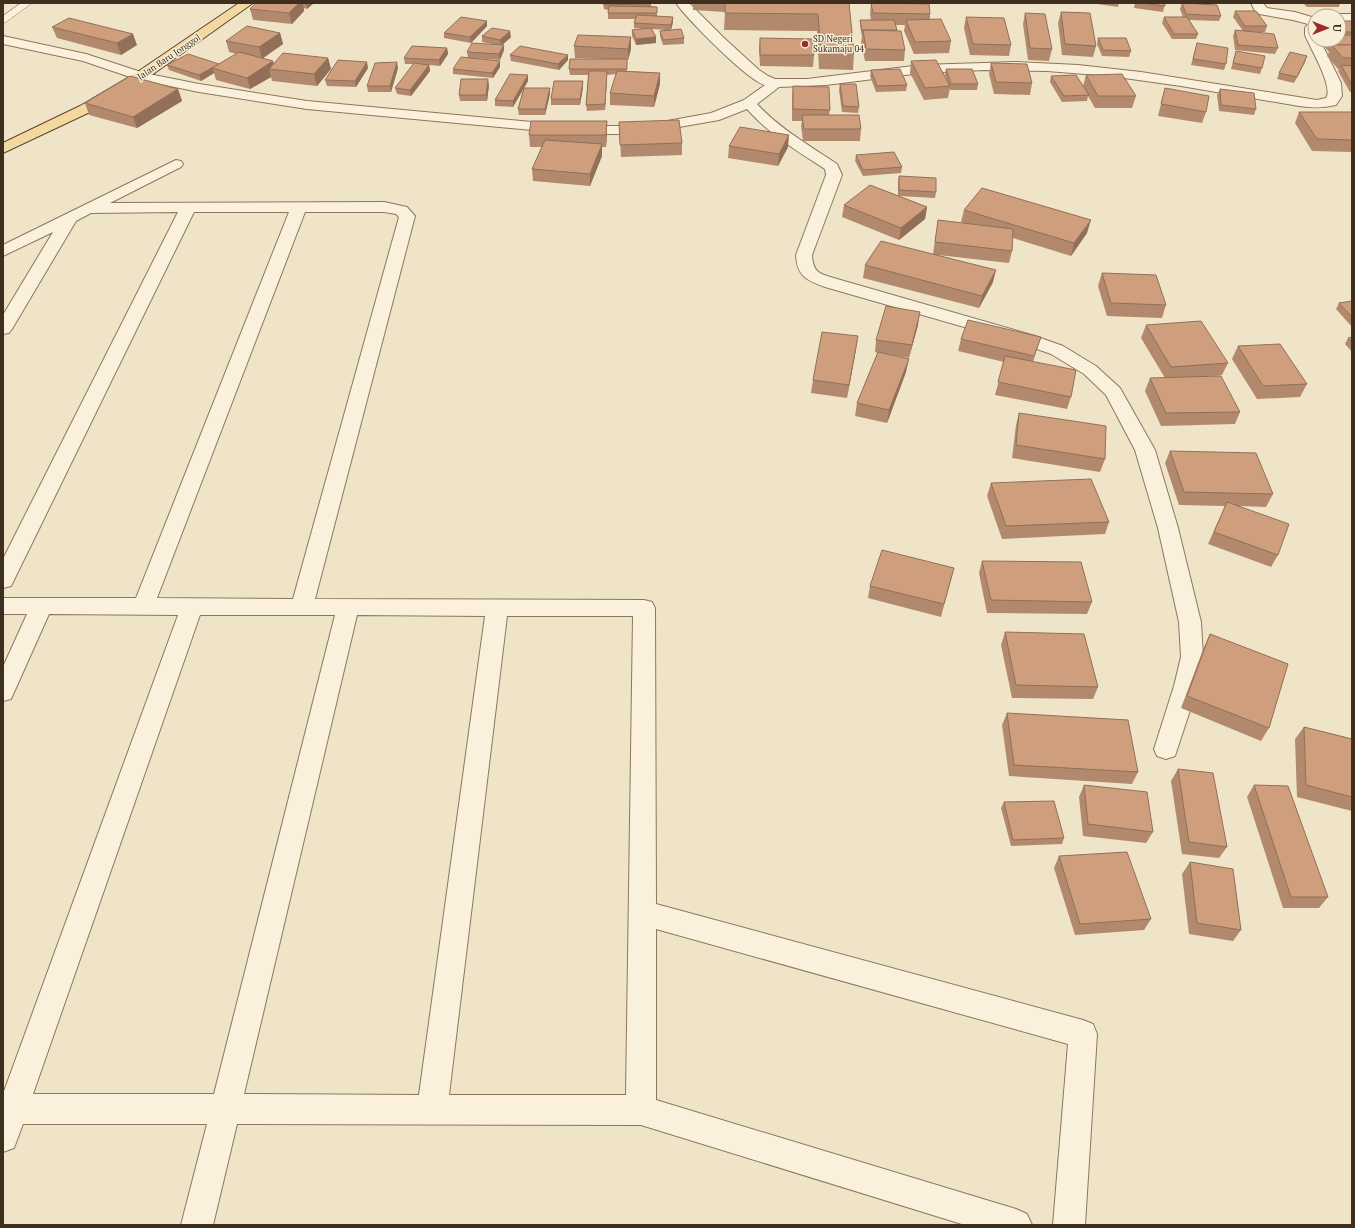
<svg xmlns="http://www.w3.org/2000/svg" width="1355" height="1228" viewBox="0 0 1355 1228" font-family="'PT Serif',serif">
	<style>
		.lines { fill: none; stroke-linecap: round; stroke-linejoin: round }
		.lane-casing { stroke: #8d765c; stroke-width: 1 }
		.street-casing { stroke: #8d765c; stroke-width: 2 }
		.primary-casing { stroke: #5b4430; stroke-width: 2 }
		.lane { fill: #faf1dc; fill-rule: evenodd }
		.street { fill: #faf1dc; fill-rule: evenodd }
		.primary { fill: #f3d9a0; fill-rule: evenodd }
		.wall { fill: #b2896c }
		.shaded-wall { fill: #916f58 }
		.building { fill: #cf9f7d; stroke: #916f58 }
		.poi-dot { fill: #9e2a2b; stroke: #f7eed8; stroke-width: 1.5 }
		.labels { text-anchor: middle; stroke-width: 3; stroke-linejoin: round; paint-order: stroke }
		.far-poi-label { font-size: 9px; fill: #3d2e20; stroke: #f7eed8; text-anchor: start }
		.far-street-label { font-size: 9px; fill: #3d2e20; stroke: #f7eed8 }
	</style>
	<rect width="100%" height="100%" fill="#f0e4c8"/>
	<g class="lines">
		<!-- lane casing -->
		<g class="lane-casing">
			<path id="lane" d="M21 3H32L6 22 3 23V16Z"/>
		</g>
		<!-- street casing -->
		<g class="street-casing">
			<g id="street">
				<path d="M676 3H689L724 38 759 70 768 76 775 79H807L921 65 1015 62 1078 65 1141 72 1317 100 1326 98C1334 87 1310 48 1305 35V28L1308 24 1293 20 1259 14 1255 11 1251 3H1263L1267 8 1295 12 1315 18V40H1320L1341 83 1342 96 1336 105C1323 108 1312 108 1299 106L1181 86 1110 76 1047 71 984 70 921 73 826 85 779 87 757 104C780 129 809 145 837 164L842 175 812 255C813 274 821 274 837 279L1035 336 1063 346 1096 366 1120 388 1155 450 1178 528 1201 622 1203 657 1198 686 1175 756 1166 759 1157 756 1154 749 1174 686 1181 657 1179 622 1158 528 1135 450 1106 395 1084 374 1051 354 1023 344 825 287C806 280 797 276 796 255L826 175 825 169C796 150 770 135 747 109L719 120 662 130 618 134H574L307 109 199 92 136 79 83 61 3 44V36L86 54 144 73 199 84 307 101 574 126H618L662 122 711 113 744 100 765 85C748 81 687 19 676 3Z"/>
				<path d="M1339 14H1352V22H1339V16H1334Z"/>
				<path d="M176 160 181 161 183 164 181 167 110 203 384 202 407 207 415 216 315 599 644 600 652 602 655 608 656 904 1083 1020 1093 1024 1097 1034 1085 1225H1053L1068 1044 656 929V1100L1016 1209 1027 1214 1032 1225H965L641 1125 237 1124 213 1225H181L207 1124H23L14 1148 3 1152V1094L178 615 49 614 11 699 3 701V667L27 614H3V598H136L289 212H194L14 580 11 586 3 588V559L178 212 91 213 76 221 12 329 9 333 3 334V315L53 232 3 256V245ZM305 212H384L396 214 399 217 293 599 157 598ZM200 615H335L214 1094H33ZM357 615 485 616 419 1095 244 1094ZM507 616H633L626 1095H449Z"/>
			</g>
		</g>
		<!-- primary casing -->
		<g class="primary-casing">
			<path id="primary" d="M239 3H253L146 79 90 112 3 153V143L80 106 136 73Z"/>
		</g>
		<!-- lane -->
		<use href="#lane" class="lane"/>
		<!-- street -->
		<use href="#street" class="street"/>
		<!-- primary -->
		<use href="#primary" class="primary"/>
	</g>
	<!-- wall -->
	<g class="wall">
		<path d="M256 3H314L307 9 304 8V11L292 24 253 20 250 9Z"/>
		<path d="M603 3H651V6L657 7V16L673 22 671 30 684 38V44L663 45 660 36V31L666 30 652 29 656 37V43L636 45 632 36V30L645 29 634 28V23L635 19H608V10L604 9Z"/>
		<path d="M693 3H849L854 53 853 70 819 69 817 31 724 30 725 12 693 10Z"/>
		<path d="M871 3 930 14V20L951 41 949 53 914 54 904 31 905 25H896L897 30 905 50 904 61H865L861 42 862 37 860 25V20H871L870 14Z"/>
		<path d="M1097 3H1119L1118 7 1097 4Z"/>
		<path d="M1135 3H1165L1163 12 1134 8Z"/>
		<path d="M1182 3H1210L1209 4 1221 16 1219 21 1189 20 1198 34 1196 39H1172L1162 23 1164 17H1183L1180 9Z"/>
		<path d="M1303 3H1340L1339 7H1307Z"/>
		<path d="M1235 11 1267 26 1265 32H1254L1278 48 1275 54 1235 50 1233 36 1235 30 1243 31 1233 17Z"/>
		<path d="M1061 12 1096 46 1093 57 1062 55 1058 23Z"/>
		<path d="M1025 13 1052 49 1049 61 1028 60 1023 24Z"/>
		<path d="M966 17 1011 45 1009 56 970 55 964 28Z"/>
		<path d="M1339 21H1352V92H1350L1338 71 1339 69H1338L1327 56 1329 52 1320 41V40H1339Z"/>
		<path d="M487 26 471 43 444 38V33Z"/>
		<path d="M52 27 137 45 121 55 57 38Z"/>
		<path d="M280 33 283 44 262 58 274 64 328 58 331 69 317 86 272 81 271 77 250 89 216 80 214 73 201 81 169 70 167 65 219 64 237 54 229 52 226 41Z"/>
		<path d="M482 36 511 37 502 45 504 50 500 60 473 58 500 67 493 78 453 74V69L468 58 467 52 492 44 482 42Z"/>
		<path d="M631 37V49L628 60H627V71L660 73V84L654 107 610 105V93L616 74 607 75 605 110 587 111 586 105 588 75H570L569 69 605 59 575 58 574 46Z"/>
		<path d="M760 38 814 55 813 67 760 66 759 49Z"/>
		<path d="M1098 38 1131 51 1129 57 1102 56 1097 44Z"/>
		<path d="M1197 43 1226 64 1224 70 1191 65Z"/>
		<path d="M447 48 448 54 440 66 429 65 430 71 411 96 397 94 395 88 414 64H405L404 58Z"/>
		<path d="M1236 51 1262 68 1260 74 1231 69Z"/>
		<path d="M510 55 568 60 559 70 511 61Z"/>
		<path d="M911 61 947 80 945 75 946 69 978 84 977 90H950V88L948 98 924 100 910 73Z"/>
		<path d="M1305 62 1294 83 1277 79 1279 73Z"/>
		<path d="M991 63 1032 83 1030 95 994 94 989 74Z"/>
		<path d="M368 68 356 87 327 86 325 80Z"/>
		<path d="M398 68 391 92H368L367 86Z"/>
		<path d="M871 70 907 85 906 91 876 92 870 76Z"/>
		<path d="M1086 75 1136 96 1132 108H1095L1088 96 1087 101 1062 102 1050 82 1051 76 1085 90 1083 86Z"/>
		<path d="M528 81 524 88H550V94L545 115H519L518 109 524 88 513 107 495 106V100Z"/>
		<path d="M840 84 859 107 858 113 842 112 839 90Z"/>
		<path d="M489 85 487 101H460L459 95Z"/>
		<path d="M793 86 830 110 829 115 861 129 860 141H803L801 126 802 121H792V98Z"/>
		<path d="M583 87 580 105H551V99Z"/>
		<path d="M1165 88 1206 112 1202 123 1158 116Z"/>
		<path d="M178 89 182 101 137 128 89 115 85 103Z"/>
		<path d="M1220 89 1256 109 1254 115 1219 111 1217 95Z"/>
		<path d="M1299 112H1352V152L1312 151 1295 123Z"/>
		<path d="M619 122 682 143V155L621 157Z"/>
		<path d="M607 133 606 147H602V156L590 186 533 181 532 169 542 147H530L529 135Z"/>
		<path d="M729 146 788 147 778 166 728 158Z"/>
		<path d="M856 155 902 167 901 173 863 176 855 161Z"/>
		<path d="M899 176 936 192 935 198 899 196 927 207 925 219 899 240 842 217 844 205 898 196V182Z"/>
		<path d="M964 210 1087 233 1071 256 1013 238 1012 251 1009 263 938 255 993 282 979 308 863 278 865 265 933 254 938 220 967 224 961 222Z"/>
		<path d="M1102 273 1166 305 1162 318 1107 316 1098 286Z"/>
		<path d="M1352 301V327L1336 309 1339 303Z"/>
		<path d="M918 325 909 358 887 354 906 372 887 423 855 416 857 403 878 353 875 352 876 340Z"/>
		<path d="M1146 325 1228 363 1222 375 1204 377 1240 412 1235 424 1161 426 1145 391 1150 378H1165L1141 338Z"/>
		<path d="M1041 337 1037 349 1033 362 1071 397 1067 409 995 395 1004 362 958 351 961 339Z"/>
		<path d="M1352 337V352L1345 344 1348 338Z"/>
		<path d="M1238 346 1307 384 1300 397 1257 399 1232 359Z"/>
		<path d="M856 349 847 398 811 393 813 380Z"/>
		<path d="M1019 413 1105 459 1100 472 1012 458 1016 425Z"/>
		<path d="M1170 451 1273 494 1266 507 1240 506 1278 555 1271 567 1208 544 1225 506 1179 505 1165 463Z"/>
		<path d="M991 483 1109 522 1105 534 1002 539 987 496Z"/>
		<path d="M982 561 1092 602 1087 614 987 613 979 573Z"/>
		<path d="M954 568 941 617 868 598 870 586Z"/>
		<path d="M1005 632 1098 687 1093 699 1012 698 1001 645Z"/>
		<path d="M1210 634 1269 728 1261 741 1181 708 1204 647Z"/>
		<path d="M1007 713 1138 772 1132 784 1009 776 1002 725Z"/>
		<path d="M1304 727 1352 739V811L1297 797 1295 739Z"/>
		<path d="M1178 769 1227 847 1219 858 1182 854 1171 781Z"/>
		<path d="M1084 785 1153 832 1146 843 1083 836 1079 797Z"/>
		<path d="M1254 785 1328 897 1319 908H1283L1247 797Z"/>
		<path d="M1004 802 1064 838 1062 844 1011 846 1001 808Z"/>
		<path d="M1059 856 1151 919 1144 930 1075 935 1054 868Z"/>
		<path d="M1190 862 1241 930 1233 941 1189 934 1182 874Z"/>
	</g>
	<!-- shaded-wall -->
	<g class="shaded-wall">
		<path d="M299 3H303L304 11 292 24 289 13Z"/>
		<path d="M306 3H314L307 9Z"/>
		<path d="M673 17V22L671 30V25Z"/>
		<path d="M487 21V26L471 43 470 37Z"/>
		<path d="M510 31 511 37 501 46 500 40Z"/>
		<path d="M280 33 283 44 262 59 259 47Z"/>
		<path d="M133 34 137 45 121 55 117 43Z"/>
		<path d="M631 37V49L628 60V49Z"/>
		<path d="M656 37V43L636 45V39Z"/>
		<path d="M504 45V50L500 60 499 54Z"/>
		<path d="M447 48 448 54 440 66 439 60Z"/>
		<path d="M568 55V60L559 70 558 64Z"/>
		<path d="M1307 56 1305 62 1294 83 1297 77Z"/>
		<path d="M328 58 331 69 317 86 314 74Z"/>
		<path d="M273 61 276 70 269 69 271 77 250 89 247 78Z"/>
		<path d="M500 61V67L493 78 492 73Z"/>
		<path d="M367 62 368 68 356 87 355 81Z"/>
		<path d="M397 62 398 68 391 92 390 86Z"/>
		<path d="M219 64 212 68 214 73 201 81 199 75Z"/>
		<path d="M429 65 430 71 411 96 410 90Z"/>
		<path d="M607 71V77L605 110V104Z"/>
		<path d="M660 73V84L654 107V96Z"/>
		<path d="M528 75V81L513 107V101Z"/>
		<path d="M488 79 489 85 487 101 486 95Z"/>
		<path d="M583 81V87L580 105V99Z"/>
		<path d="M550 88V94L545 115V109Z"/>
		<path d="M178 89 182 101 137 128 133 117Z"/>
		<path d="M607 121V133L606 147V135Z"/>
		<path d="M789 135 788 147 778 166 779 154Z"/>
		<path d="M602 144V156L590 186V174Z"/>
		<path d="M927 207 925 219 899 240 901 228Z"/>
		<path d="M1091 220 1087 233 1071 256 1074 243Z"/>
		<path d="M996 270 993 282 979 308 982 296Z"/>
		<path d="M920 312 918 325 909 358 912 345Z"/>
		<path d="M858 336 856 349 847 398 849 385Z"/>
		<path d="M909 359 906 372 887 423 889 410Z"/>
	</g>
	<!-- building -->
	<g class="building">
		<path d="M256 3H299L289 13 250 9Z"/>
		<path d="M603 3H651L650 5 603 4Z"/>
		<path d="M725 3H849L854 53 821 52 818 14 725 13Z"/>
		<path d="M871 3 929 4 930 14 873 13Z"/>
		<path d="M1143 3H1165V6Z"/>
		<path d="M1182 3 1217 5 1221 16 1186 14Z"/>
		<path d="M609 6 657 7V13H608Z"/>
		<path d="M1235 11H1256L1267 26H1245Z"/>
		<path d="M1061 12 1090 13 1096 46 1065 44Z"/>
		<path d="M1025 13 1045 14 1052 49 1030 48Z"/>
		<path d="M637 15 673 17 671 25 634 23Z"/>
		<path d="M461 17 487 21 470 37 444 33Z"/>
		<path d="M966 17 1004 18 1011 45 973 44Z"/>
		<path d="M1164 17H1187L1198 34H1174Z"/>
		<path d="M69 18 133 34 117 43 52 27Z"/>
		<path d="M941 19 951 41 915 42 906 20Z"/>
		<path d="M860 20H894L897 30H863L862 31Z"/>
		<rect x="1339" y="21" width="13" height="11"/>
		<path d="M247 26 280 33 259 47 226 41Z"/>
		<path d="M492 28 510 31 500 40 482 36Z"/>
		<path d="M651 28 656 37 636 39 632 30Z"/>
		<path d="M681 29 684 38 663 40 660 31Z"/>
		<path d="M863 30 901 31 905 50 866 49Z"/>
		<path d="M1235 30 1274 34 1278 48 1238 45Z"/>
		<path d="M578 35 631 37 628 49 574 46Z"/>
		<path d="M1339 35H1352V45H1332L1331 46 1326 40H1339Z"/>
		<path d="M760 38 812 39 814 55H760Z"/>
		<path d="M1098 38H1126L1131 51 1103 50Z"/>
		<path d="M472 43 504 45 499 54 467 52Z"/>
		<path d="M1197 43 1228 48 1226 64 1193 59Z"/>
		<path d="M1332 45H1352V58H1343Z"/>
		<path d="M412 46 447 48 439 60 404 58Z"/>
		<path d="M520 46 568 55 558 64 510 55Z"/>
		<path d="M1236 51 1265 56 1262 68 1233 63Z"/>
		<path d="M239 52 273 61 247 78 212 68Z"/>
		<path d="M1290 52 1307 56 1297 77 1279 73Z"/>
		<path d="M283 53 328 58 314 74 269 69Z"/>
		<path d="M188 54 219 64 199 75 167 65Z"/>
		<path d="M461 57 500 61 492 73 453 69Z"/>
		<path d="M570 59H627V69H569Z"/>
		<path d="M338 60 367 62 355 81 325 80Z"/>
		<path d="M936 60 950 86 925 88 911 61Z"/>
		<path d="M397 62 390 86H367L375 63Z"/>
		<path d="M414 63 429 65 410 90 395 88Z"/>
		<path d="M991 63 1027 64 1032 83 996 82Z"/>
		<path d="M1341 65 1352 66V85Z"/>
		<path d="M900 69 907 85 877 86 871 70Z"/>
		<path d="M946 69H972L978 84H951Z"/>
		<path d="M589 71H607L605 104 586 105Z"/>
		<path d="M617 71 660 73 654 96 610 93Z"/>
		<path d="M510 74 528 75 513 101 495 100Z"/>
		<path d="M1122 74 1136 96H1098L1086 75Z"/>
		<path d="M1076 75 1089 95 1064 96 1051 76Z"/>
		<path d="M130 76 178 89 133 117 85 103Z"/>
		<path d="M461 79H488L486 95H459Z"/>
		<path d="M554 81H583L580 99H551Z"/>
		<path d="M840 84H856L859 107 843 106Z"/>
		<path d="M793 86 829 87 830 110 793 109Z"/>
		<path d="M524 88H550L545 109H518Z"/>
		<path d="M1165 88 1209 96 1206 112 1161 104Z"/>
		<path d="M1220 89 1254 93 1256 109 1221 105Z"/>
		<path d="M1299 112H1352V140L1317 139Z"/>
		<path d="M802 115H859L861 129H804Z"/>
		<path d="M679 120 682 143 620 145 619 122Z"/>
		<path d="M531 121H607L606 135H529Z"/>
		<path d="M740 127 789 135 779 154 729 146Z"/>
		<path d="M545 140 602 144 590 174 532 169Z"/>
		<path d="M894 152 902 167 863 170 856 155Z"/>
		<path d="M899 176 936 178V192L899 190Z"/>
		<path d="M870 185 927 207 901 228 844 205Z"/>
		<path d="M982 188 1091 220 1074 243 964 210Z"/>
		<path d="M938 220 1013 229 1012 251 935 242Z"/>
		<path d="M881 241 996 270 982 296 865 265Z"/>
		<path d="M1102 273 1156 275 1166 305 1111 303Z"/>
		<path d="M1352 301V317L1339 303Z"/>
		<path d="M886 306 920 312 912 345 876 340Z"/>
		<path d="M968 320 1041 337 1034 356 961 339Z"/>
		<path d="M1201 321 1228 363 1171 367 1146 325Z"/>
		<path d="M822 332 858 336 849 385 813 380Z"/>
		<path d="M1352 337V342L1348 338Z"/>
		<path d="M1280 344 1307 384 1263 386 1238 346Z"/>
		<path d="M878 352 909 359 889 410 857 403Z"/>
		<path d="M1005 356 1076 370 1071 397 998 382Z"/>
		<path d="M1221 376 1240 412 1166 413 1150 378Z"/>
		<path d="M1019 413 1106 426 1105 459 1016 445Z"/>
		<path d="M1170 451 1256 453 1273 494 1184 492Z"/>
		<path d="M1091 479 1109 522 1006 526 991 483Z"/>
		<path d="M1227 502 1289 524 1278 555 1214 532Z"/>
		<path d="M882 550 954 568 944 604 870 586Z"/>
		<path d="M982 561 1081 562 1092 602 991 600Z"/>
		<path d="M1005 632 1084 634 1098 687 1016 685Z"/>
		<path d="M1210 634 1288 664 1269 728 1187 696Z"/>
		<path d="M1007 713 1128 720 1138 772 1014 765Z"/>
		<path d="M1304 727 1352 739V797L1306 785Z"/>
		<path d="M1178 769 1213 773 1227 847 1189 842Z"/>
		<path d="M1084 785 1147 792 1153 832 1088 824Z"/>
		<path d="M1254 785 1288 786 1328 897H1291Z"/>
		<path d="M1054 801 1064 838 1013 840 1004 802Z"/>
		<path d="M1127 852 1151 919 1080 924 1059 856Z"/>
		<path d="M1190 862 1233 869 1241 930 1197 923Z"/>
	</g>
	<!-- markers -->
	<circle class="poi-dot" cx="805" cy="44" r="4"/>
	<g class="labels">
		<!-- far-poi labels -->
		<g class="far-poi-label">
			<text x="813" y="42">SD Negeri<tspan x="813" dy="10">Sukamaju 04</tspan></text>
		</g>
		<!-- far-street labels -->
		<g class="far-street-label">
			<text transform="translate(169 57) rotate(-34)" y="3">Jalan Baru Jonggol</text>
		</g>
	</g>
	<!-- border -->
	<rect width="1355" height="1228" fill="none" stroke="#3d2e20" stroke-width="8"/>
	<!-- north arrow -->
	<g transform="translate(1327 28) rotate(90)"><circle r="19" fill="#f7eed8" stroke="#ada18e"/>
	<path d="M0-3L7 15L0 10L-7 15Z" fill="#9e2a2b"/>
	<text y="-6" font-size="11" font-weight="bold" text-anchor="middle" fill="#3d2e20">U</text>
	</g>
</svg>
